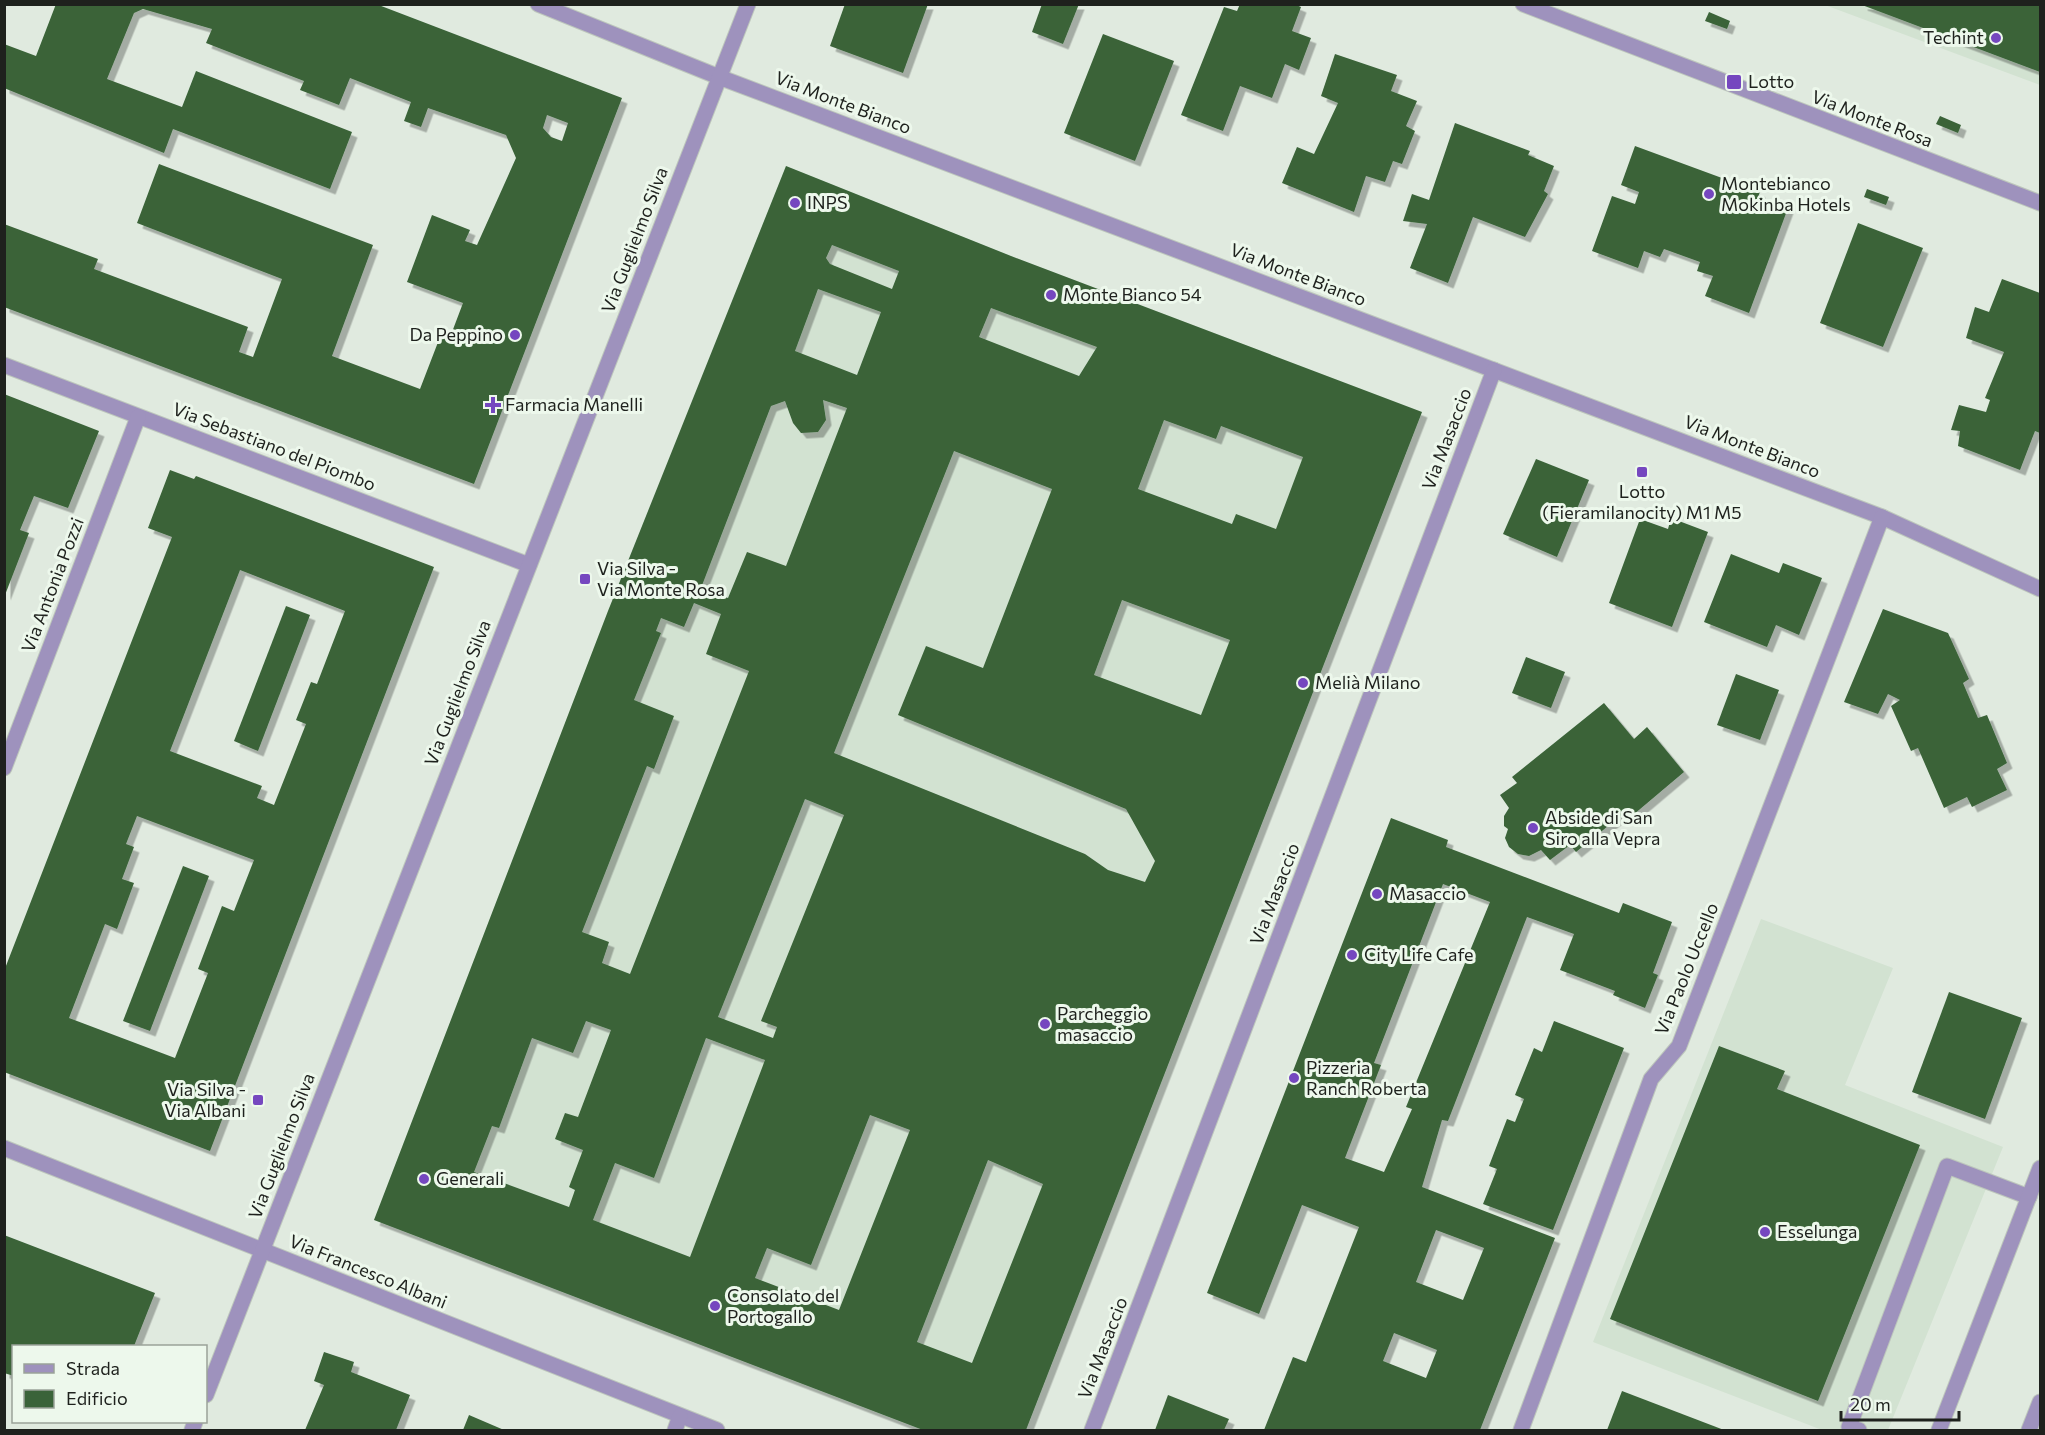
<svg xmlns="http://www.w3.org/2000/svg" width="2045" height="1435" viewBox="0 0 2045 1435" font-family="Commissioner,sans-serif">
	<style>
		.built { fill: #d2e2d1 }
		.building { fill: #3a6339; fill-rule: evenodd; filter: url(#shadow) }
		.lines { fill: none; stroke-linecap: round; stroke-linejoin: round }
		.minor-casing { stroke: #bdc6bc; stroke-width: 17 }
		.minor { stroke: #9e92bd; stroke-width: 15 }
		.poi-dot { fill: #7547bf; stroke: #edf8ec; stroke-width: 2 }
		.labels { text-anchor: middle; stroke-width: 6; stroke-linejoin: round; paint-order: stroke }
		.poi-label { font-size: 18px; fill: #1e211d; stroke: #edf8ec; text-anchor: start }
		.street-label { font-size: 18px; fill: #1e211d; stroke: #edf8ec }
	</style>
	<defs>
		<filter id="shadow"><feDropShadow dx="5.5" dy="5.5" stdDeviation="0" flood-color="#0004"/></filter>
	</defs>
	<rect width="100%" height="100%" fill="#e0eadf"/>
	<!-- built -->
	<g class="built">
		<path d="M1825 5H2040V85Z"/>
		<path d="M786 166 1011 256 1422 412 1026 1430H923L374 1220 608 611Z"/>
		<path d="M1761 919 1893 968 1845 1085 2003 1147 1888 1430H1822L1593 1342Z"/>
	</g>
	<!-- building -->
	<g class="building">
		<path d="M56 4H376L622 98 474 484 4 307V224L98 259 94 269 248 327 239 352 253 357 282 279 137 223 159 164 373 245 332 356 420 389 440 337 449 340 463 303 407 282 432 215 470 230 465 241 477 245 516 158 506 135 428 108 421 127 404 121 411 102 350 78 339 105 300 90 304 81 206 43 212 29 143 9 134 13 107 79 182 107 196 71 352 132 330 189 173 129 164 153 4 88V44L36 56ZM547 115 568 123 562 141 551 137 543 128Z"/>
		<path d="M845 4H928L903 73 830 46Z"/>
		<path d="M1042 4H1079L1063 44 1032 32Z"/>
		<path d="M1240 4H1294L1301 7 1292 31 1311 38 1299 70 1285 64 1272 98 1240 86 1223 131 1181 115 1224 7 1237 11Z"/>
		<path d="M1862 4H2040V72L1862 5Z"/>
		<path d="M1709 12 1730 21 1727 29 1705 21Z"/>
		<path d="M1103 34 1174 61 1135 161 1064 133Z"/>
		<path d="M1335 54 1397 75 1391 91 1417 101 1406 126 1415 131 1402 164 1393 161 1385 182 1366 176 1354 212 1282 183 1297 147 1314 154 1338 103 1321 96Z"/>
		<path d="M1940 116 1961 125 1958 133 1936 124Z"/>
		<path d="M1455 123 1530 151 1528 155 1554 166 1544 191 1548 194 1525 237 1473 217 1448 283 1410 268 1427 224 1403 221 1412 194 1429 200Z"/>
		<path d="M1635 146 1760 192 1758 197 1788 208 1749 313 1705 296 1713 276 1697 271 1700 262 1664 249 1660 257 1644 251 1638 268 1592 251 1612 196 1635 204 1639 192 1621 185Z"/>
		<path d="M786 166 1011 256 1422 412 1026 1430H923L374 1220 608 611ZM832 245 899 271 892 289 830 264 826 258ZM818 289 881 312 857 375 795 351ZM991 308 1097 347 1079 376 979 337ZM823 400 847 408 786 566 747 552 728 598 701 588 771 406 785 401 793 423 801 433 818 432 826 420ZM1164 420 1216 439 1221 426 1303 457 1276 529 1236 514 1232 524 1138 489ZM954 451 1052 489 983 668 926 646 898 715 1126 809 1155 861 1145 882 1108 870 1085 854 834 753ZM1122 600 1230 640 1201 715 1094 675ZM694 603 721 614 706 654 749 671 630 974 602 963 609 942 582 932 647 766 654 769 674 716 634 700 661 633 656 631 661 618 684 627ZM805 799 844 815 761 1021 777 1027 773 1038 718 1017ZM586 1021 611 1030 578 1117 565 1113 555 1139 583 1150 569 1187 575 1190 569 1207 474 1172 492 1126 499 1128 532 1038 573 1053ZM706 1038 765 1060 690 1257 593 1220 615 1163 654 1178ZM870 1115 910 1130 839 1310 755 1278 767 1248 811 1265ZM988 1160 1043 1184 972 1363 917 1342Z"/>
		<path d="M1867 189 1889 197 1886 205 1864 197Z"/>
		<path d="M1858 223 1923 248 1883 347 1820 323Z"/>
		<path d="M2002 279 2040 293V433L2035 431 2020 470 1958 446 1960 431 1951 430 1959 405 1986 412 1990 400 1985 398 2004 352 1966 338 1975 307 1989 312Z"/>
		<path d="M4 394 99 431 68 508 34 496 20 530 29 533 5 595Z"/>
		<path d="M1536 459 1589 480 1557 557 1503 534Z"/>
		<path d="M170 470 194 479 196 476 434 567 210 1151 4 1072V971L172 537 148 528ZM240 570 345 611 317 684 311 682 296 720 306 724 274 805 257 798 262 786 170 751ZM137 816 254 860 234 911 222 906 198 969 208 973 175 1058 69 1018 105 924 117 929 134 883 122 879 134 847 126 844Z"/>
		<path d="M1671 518 1708 532 1672 627 1609 603 1640 519 1668 529Z"/>
		<path d="M1731 554 1779 573 1783 563 1822 578 1799 635 1776 625 1767 647 1704 622Z"/>
		<path d="M286 606 310 615 258 751 234 741Z"/>
		<path d="M1883 609 1948 633 1969 679 1963 683 1978 718 1987 715 2007 763 1997 769 2007 790 1972 807 1967 797 1944 808 1918 748 1911 751 1891 706 1900 700 1888 694 1878 714 1844 702Z"/>
		<path d="M1526 657 1565 672 1551 708 1512 693Z"/>
		<path d="M1736 674 1779 690 1760 740 1717 725Z"/>
		<path d="M1604 703 1634 739 1647 727 1684 772 1633 815 1629 809 1576 852 1570 845 1550 860 1541 850 1529 856 1518 854 1509 847 1505 838 1508 829 1504 826V816L1509 808 1500 795 1517 783 1512 777Z"/>
		<path d="M1391 818 1448 840 1446 847 1619 913 1623 903 1672 922 1653 973 1658 975 1645 1008 1613 995 1615 991 1560 970 1574 934 1527 917 1448 1121 1442 1120 1422 1187 1555 1238 1480 1430H1264L1293 1357 1306 1362 1359 1227 1302 1205 1259 1314 1207 1293ZM1443 884 1490 902 1406 1107 1412 1109 1384 1172 1345 1158 1381 1065 1374 1063ZM1436 1230 1484 1248 1463 1300 1416 1282ZM1394 1333 1437 1350 1426 1378 1383 1361Z"/>
		<path d="M183 866 209 876 150 1031 123 1021Z"/>
		<path d="M1949 992 2022 1018 1985 1119 1912 1092Z"/>
		<path d="M1554 1021 1624 1048 1553 1230 1483 1204 1497 1169 1489 1166 1507 1119 1515 1122 1524 1099 1515 1095 1534 1048 1542 1052Z"/>
		<path d="M1719 1046 1785 1071 1777 1089 1920 1145 1818 1401 1610 1319Z"/>
		<path d="M4 1235 155 1293 134 1346H14V1376L4 1373Z"/>
		<path d="M324 1352 354 1362 351 1372 410 1395 396 1430H305L324 1385 314 1381Z"/>
		<path d="M1622 1391 1724 1430H1607Z"/>
		<path d="M1168 1395 1229 1419 1224 1430H1155Z"/>
		<path d="M469 1415 504 1430H463Z"/>
	</g>
	<g class="lines">
		<!-- minor casing -->
		<g class="minor-casing">
			<g id="minor">
				<path d="M538 4 719 77 1882 517 2040 589"/>
				<path d="M1523 4 2040 203"/>
				<path d="M4 365 529 565"/>
				<path d="M4 768 138 417"/>
				<path d="M4 1148 717 1430"/>
				<path d="M206 1395 748 4"/>
				<path d="M192 1430 195 1422"/>
				<path d="M675 1430 680 1416"/>
				<path d="M1092 1430 1494 370"/>
				<path d="M1521 1430 1651 1079 1679 1046 1882 517"/>
				<path d="M1859 1430 1849 1427 1947 1166 2029 1197"/>
				<path d="M1939 1430 2040 1168"/>
				<path d="M2029 1430 2040 1402"/>
			</g>
		</g>
		<!-- minor -->
		<use href="#minor" class="minor"/>
	</g>
	<!-- markers -->
	<g class="poi-dot">
		<circle cx="1996" cy="38" r="6"/>
		<rect x="1726" y="74" width="16" height="16" rx="3"/>
		<circle cx="1709" cy="194" r="6"/>
		<circle cx="795" cy="203" r="6"/>
		<circle cx="1051" cy="295" r="6"/>
		<circle cx="515" cy="335" r="6"/>
		<path d="M490 396h6v6h6v6h-6v6h-6v-6h-6v-6h6z"/>
		<rect x="1636" y="466" width="12" height="12" rx="3"/>
		<rect x="579" y="573" width="12" height="12" rx="3"/>
		<circle cx="1303" cy="683" r="6"/>
		<circle cx="1533" cy="828" r="6"/>
		<circle cx="1377" cy="894" r="6"/>
		<circle cx="1352" cy="955" r="6"/>
		<circle cx="1045" cy="1024" r="6"/>
		<circle cx="1294" cy="1078" r="6"/>
		<rect x="252" y="1094" width="12" height="12" rx="3"/>
		<circle cx="424" cy="1179" r="6"/>
		<circle cx="1765" cy="1232" r="6"/>
		<circle cx="715" cy="1306" r="6"/>
	</g>
	<g class="labels">
		<!-- poi labels -->
		<g class="poi-label">
			<text x="1984" y="44" text-anchor="end">Techint</text>
			<text x="1748" y="88">Lotto</text>
			<text x="1721" y="190">Montebianco<tspan x="1721" dy="21">Mokinba Hotels</tspan></text>
			<text x="807" y="209">INPS</text>
			<text x="1063" y="301">Monte Bianco 54</text>
			<text x="503" y="341" text-anchor="end">Da Peppino</text>
			<text x="505" y="411">Farmacia Manelli</text>
			<text x="1642" y="498" text-anchor="middle">Lotto<tspan x="1642" dy="21">(Fieramilanocity) M1 M5</tspan></text>
			<text x="597" y="575">Via Silva -<tspan x="597" dy="21">Via Monte Rosa</tspan></text>
			<text x="1315" y="689">Melià Milano</text>
			<text x="1545" y="824">Abside di San<tspan x="1545" dy="21">Siro alla Vepra</tspan></text>
			<text x="1389" y="900">Masaccio</text>
			<text x="1364" y="961">City Life Cafe</text>
			<text x="1057" y="1020">Parcheggio<tspan x="1057" dy="21">masaccio</tspan></text>
			<text x="1306" y="1074">Pizzeria<tspan x="1306" dy="21">Ranch Roberta</tspan></text>
			<text x="246" y="1096" text-anchor="end">Via Silva -<tspan x="246" dy="21">Via Albani</tspan></text>
			<text x="436" y="1185">Generali</text>
			<text x="1777" y="1238">Esselunga</text>
			<text x="727" y="1302">Consolato del<tspan x="727" dy="21">Portogallo</tspan></text>
		</g>
		<!-- street labels -->
		<g class="street-label">
			<text transform="translate(843 103) rotate(21)" y="6">Via Monte Bianco</text>
			<text transform="translate(1872 119) rotate(21)" y="6">Via Monte Rosa</text>
			<text transform="translate(635 240) rotate(-69)" y="6">Via Guglielmo Silva</text>
			<text transform="translate(1298 275) rotate(21)" y="6">Via Monte Bianco</text>
			<text transform="translate(1447 439) rotate(-69)" y="6">Via Masaccio</text>
			<text transform="translate(274 447) rotate(21)" y="6">Via Sebastiano del Piombo</text>
			<text transform="translate(1752 447) rotate(21)" y="6">Via Monte Bianco</text>
			<text transform="translate(53 585) rotate(-69)" y="6">Via Antonia Pozzi</text>
			<text transform="translate(458 693) rotate(-69)" y="6">Via Guglielmo Silva</text>
			<text transform="translate(1275 894) rotate(-69)" y="6">Via Masaccio</text>
			<text transform="translate(1687 969) rotate(-68)" y="6">Via Paolo Uccello</text>
			<text transform="translate(282 1146) rotate(-69)" y="6">Via Guglielmo Silva</text>
			<text transform="translate(368 1272) rotate(22)" y="6">Via Francesco Albani</text>
			<text transform="translate(1103 1348) rotate(-69)" y="6">Via Masaccio</text>
		</g>
	</g>
	<!-- border -->
	<rect width="2045" height="1435" fill="none" stroke="#1e211d" stroke-width="12"/>
	<!-- legend -->
	<rect x="12" y="1345" width="195" height="78" fill="#edf8ec" stroke="#9aa299" stroke-width="1.5"/>
	<rect x="24" y="1364" width="30" height="9" fill="#9e92bd" stroke="#9aa299" stroke-width="1.5"/>
	<text x="66" y="1375" font-size="18" fill="#1e211d">Strada</text>
	<rect x="24" y="1390" width="30" height="18" fill="#3a6339" stroke="#9aa299" stroke-width="1.5"/>
	<text x="66" y="1405" font-size="18" fill="#1e211d">Edificio</text>
	<!-- scale -->
	<path d="M1841 1411v9h118v-9" fill="none" stroke="#1e211d" stroke-width="3"/>
	<text x="1850" y="1411" font-size="18" fill="#1e211d" stroke="#edf8ec" stroke-width="4.5" paint-order="stroke">20 m</text>
</svg>
